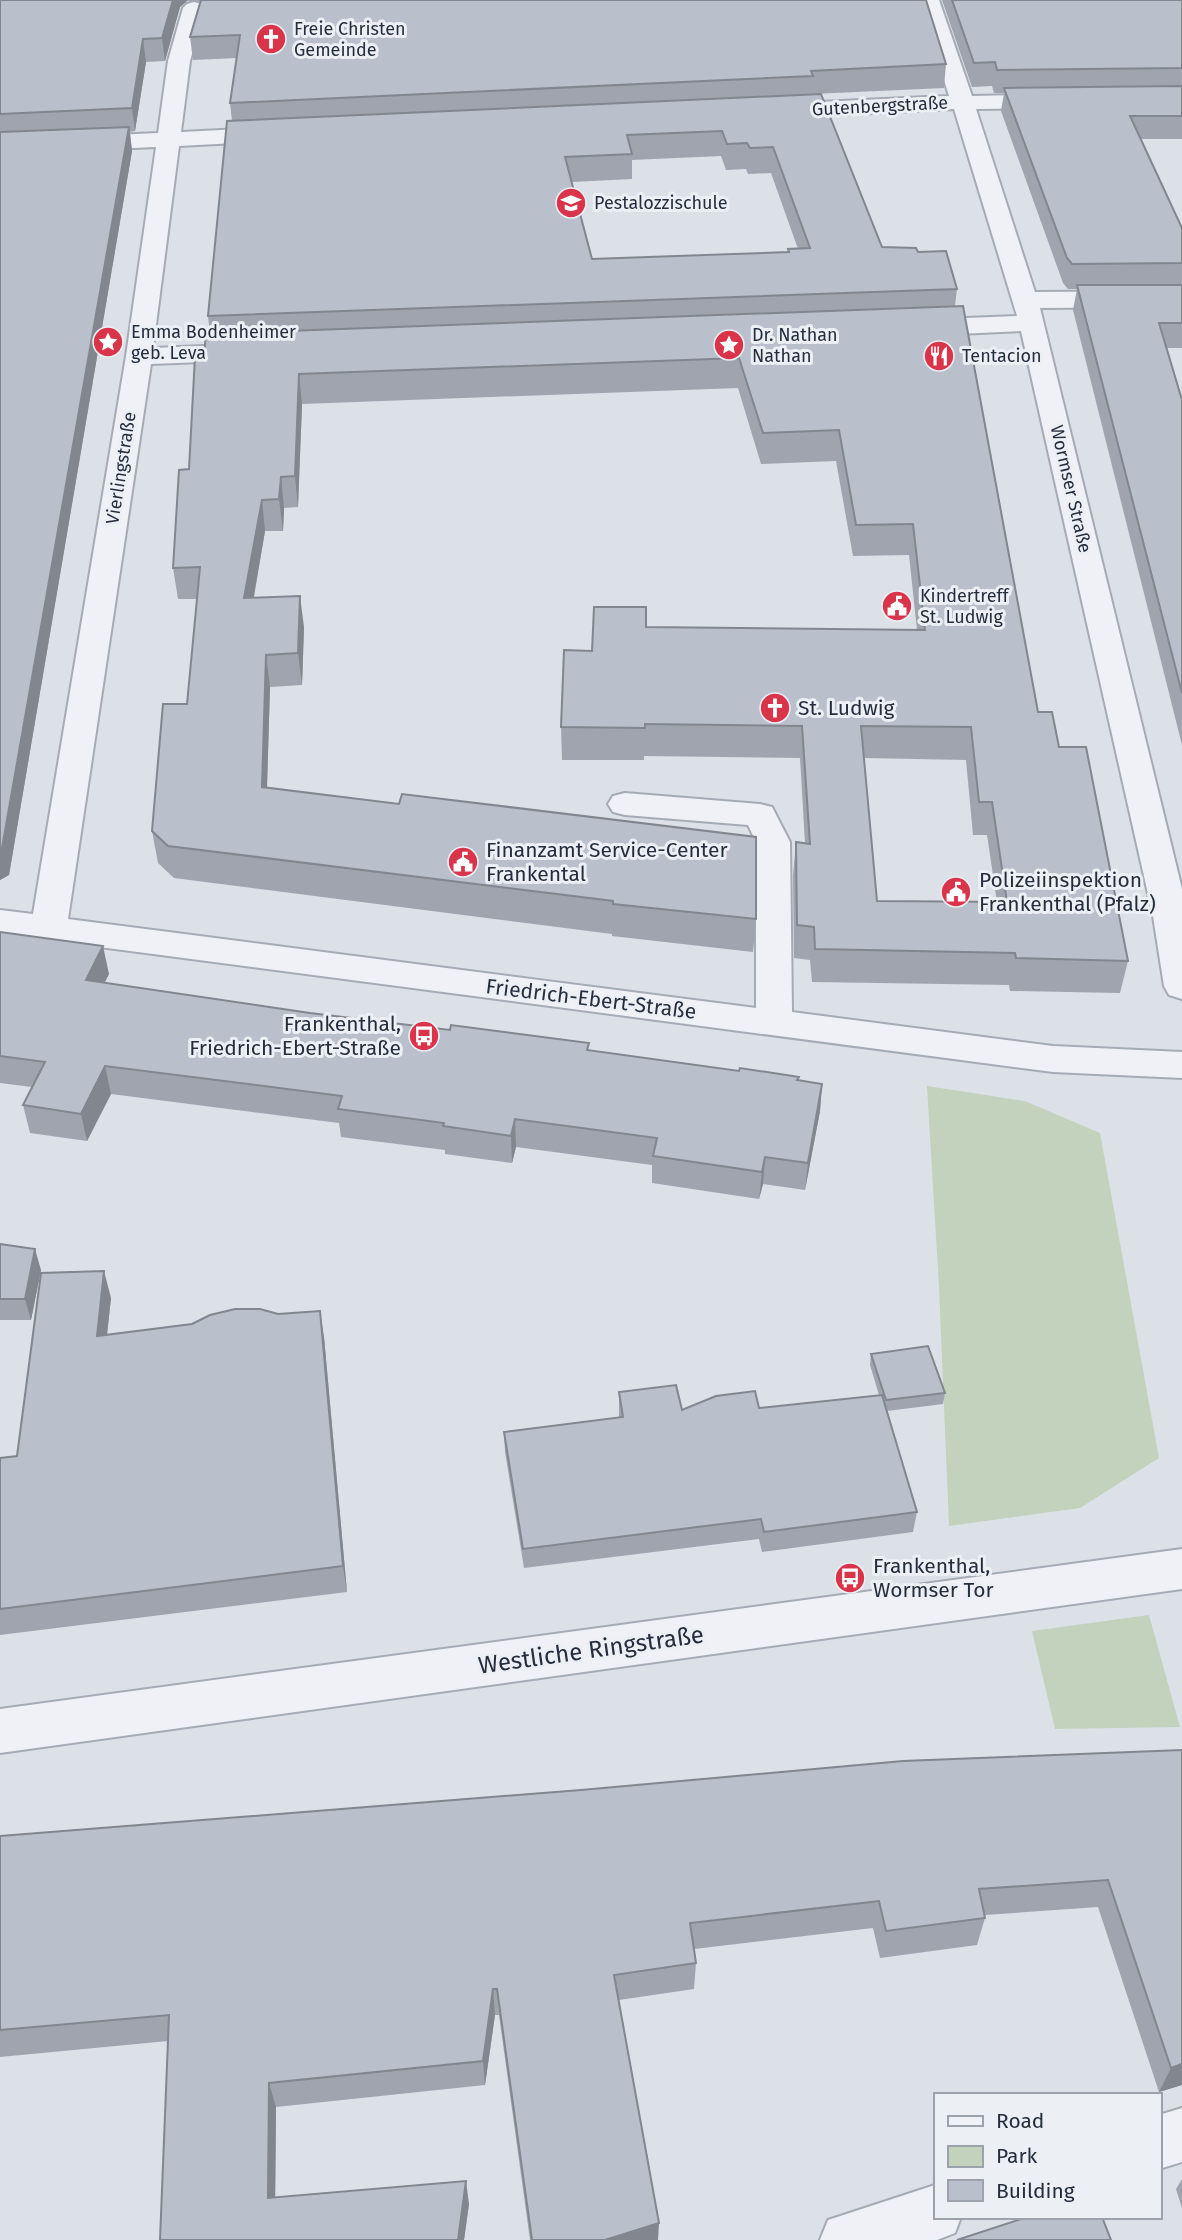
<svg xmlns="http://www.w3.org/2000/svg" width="1182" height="2240" viewBox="0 0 1182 2240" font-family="'Fira Sans',sans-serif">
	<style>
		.green { fill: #c2d2bd }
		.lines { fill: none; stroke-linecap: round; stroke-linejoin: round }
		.minor-casing { stroke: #a5abb5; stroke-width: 4 }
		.minor { fill: #eff1f6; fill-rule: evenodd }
		.wall { fill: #9fa4af; fill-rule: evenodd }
		.shaded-wall { fill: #82868e }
		.building { fill: #b9bfcb; stroke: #82868e; stroke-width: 2; fill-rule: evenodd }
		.labels { text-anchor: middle; stroke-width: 6; stroke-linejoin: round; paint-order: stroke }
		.far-poi-label { font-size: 18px; fill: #252e3f; stroke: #ecf0f5; text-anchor: start }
		.far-street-label { font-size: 18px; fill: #252e3f; stroke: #ecf0f5 }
		.poi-label { font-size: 21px; fill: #252e3f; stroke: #ecf0f5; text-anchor: start }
		.street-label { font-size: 21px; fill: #252e3f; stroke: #ecf0f5 }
		.near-street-label { font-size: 24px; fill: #252e3f; stroke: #ecf0f5 }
	</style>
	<rect width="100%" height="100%" fill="#dce1e8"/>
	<!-- green -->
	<g class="green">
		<path d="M927 1086 1025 1101 1100 1133 1159 1458 1080 1508 949 1526 939 1287Z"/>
		<path d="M1149 1615 1180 1727 1055 1729 1032 1631Z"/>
	</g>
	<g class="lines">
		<!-- minor casing -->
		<g class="minor-casing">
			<g id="minor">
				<path d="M919 0H939L972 96 1054 94 1062 96 1065 101 1062 106 1054 108 976 109 1035 292 1182 291V307L1040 308 1182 889V999L1169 995 1164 986 1153 916 1021 331 914 336 905 334 901 328 905 322 914 320 1017 316 954 109 775 118 767 116 764 111 767 106 775 104 949 96Z"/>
				<path d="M194 2 201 4 205 8 190 61 181 132 278 127 286 129 290 134 286 139 278 141 179 146 153 348 255 344 264 346 268 352 264 358 255 360 151 364 68 919 756 1008V842L748 825 625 815 613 812 608 804 613 796 625 793 760 804 772 807 790 842 792 1012 1053 1046 1182 1052V1078L1053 1072 0 934V910L33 914 126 356 156 147 0 154V140L158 133 168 61 183 8 187 4Z"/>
				<path d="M1182 1549V1589L0 1753V1709Z"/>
				<path d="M1182 2108V2162L1159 2169V2115Z"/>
				<path d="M935 2185V2217H961L955 2233 937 2240H820L828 2220Z"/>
			</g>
		</g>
		<!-- minor -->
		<use href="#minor" class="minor"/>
	</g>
	<!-- wall -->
	<g class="wall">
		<path d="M0 0H926L946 64 944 88 812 94 882 247 918 252 957 289 955 306 1038 712 1059 747 1128 961 1120 993 1010 991 1009 985 812 982 810 960 794 958 793 875 796 842 805 843 800 758 644 756V760H562L561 727 592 651 646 627 917 630 909 555 853 556 836 461 761 464 738 388 302 404 298 507 284 508 283 531H265L254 597 304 627 302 685 270 687 267 788 756 919 753 952 612 936V934L174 878 158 863 152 831 187 704 197 599H178L173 568 189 469 204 356 210 334 208 316 232 121 230 103 237 58 193 60 190 37 200 1H187L180 7 165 61 146 62 135 131 130 132 132 151 9 875 0 880ZM721 156 726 170 746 169 748 174 771 173 798 249H788V252L592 259 572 182 632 179V160ZM864 758 966 760 973 835H987L997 902 877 901Z"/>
		<path d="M942 0H1182V139H1141L1182 228V348H1167L1182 400V745L1073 310 1077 289H1068L1063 283 1001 111 1004 93H994L992 86 972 87Z"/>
		<path d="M0 932 109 974 104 983 310 1013 589 1050 822 1084 820 1111 805 1190 763 1184 759 1199 652 1183V1165L516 1147 512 1163 445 1154V1150L341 1137 339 1123 111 1094 87 1141 30 1133 23 1105 32 1087 0 1083Z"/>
		<path d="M0 1244 41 1270 31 1320H0Z"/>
		<path d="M111 1298 107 1334 324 1337 347 1592 0 1635V1458L17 1456Z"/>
		<path d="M871 1354 945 1393 943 1404 887 1411 917 1512 913 1532 762 1552 759 1539 524 1568 505 1452 504 1432 619 1417V1392L682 1410 759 1408 879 1395 870 1365Z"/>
		<path d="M1182 1750V2085L1159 2092 1098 1907 985 1915V1918L977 1945 880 1958 873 1928 694 1949 696 1963 694 1989 619 2000 658 2240H530L499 2015H495L485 2085 276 2107 275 2198 469 2204 464 2240H160L168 2041 0 2057V1836Z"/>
		<path d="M1182 2179V2208L1176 2189Z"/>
	</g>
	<!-- shaded-wall -->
	<g class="shaded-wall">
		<path d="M173 0H187V1L180 7 165 61 162 38Z"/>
		<path d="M143 39 146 62 135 131 132 108Z"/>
		<path d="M129 127 132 151 9 875 0 880V849Z"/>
		<path d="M299 374 302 404 298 507 295 476Z"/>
		<path d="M281 477 284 508 283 531 279 499Z"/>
		<path d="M262 500 265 531 248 629 244 598Z"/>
		<path d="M300 596 304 627 302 685 298 653Z"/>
		<path d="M266 655 270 687 266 819 262 787Z"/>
		<path d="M103 946 109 974 92 1008 86 980Z"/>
		<path d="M105 1066 111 1094 87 1141 81 1114Z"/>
		<path d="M822 1084 820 1111 805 1190 808 1163Z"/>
		<path d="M515 1119 516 1147 512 1163 511 1136Z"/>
		<path d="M765 1157 763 1184 759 1199 762 1172Z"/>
		<path d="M35 1249 41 1270 31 1320 25 1299Z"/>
		<path d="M104 1271 111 1298 104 1362 97 1336Z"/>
		<path d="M320 1311 324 1337 347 1592 343 1566Z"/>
		<path d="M493 1989 495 2015 485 2085 483 2061Z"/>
		<path d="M1182 2064V2085L1159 2092 1171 2068Z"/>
		<path d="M269 2083 276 2107 275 2221 268 2198Z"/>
		<path d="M466 2181 469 2204 464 2240H458Z"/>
		<path d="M659 2223 658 2240H605Z"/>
	</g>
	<!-- building -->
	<g class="building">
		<path d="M0 0H173L162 38 143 39 132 108 0 114Z"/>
		<path d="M201 0H926L946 64 811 71 813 76 230 103 240 35 190 37Z"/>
		<path d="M952 0H1182V68L997 70 995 62 974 63Z"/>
		<path d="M1182 86V116H1130L1182 228V263L1072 264 1067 258 1004 88Z"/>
		<path d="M821 94 882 247 916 248 918 252 946 251 957 289 208 316 227 121ZM722 131 727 144 747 143 750 148 773 147 810 248 788 249 789 252 592 259 565 157 632 154 627 135Z"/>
		<path d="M129 127 2 848 0 849V132Z"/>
		<path d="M1077 285H1182V323H1159L1182 400V693Z"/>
		<path d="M963 306 1038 712H1052L1059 747H1086L1128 961 1016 958 1015 953 815 949 814 927 797 925 796 842 810 844 802 726 645 724V728L561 727 564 650 592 651 594 607H646V627L925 630 913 524 856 525 839 430 763 433 739 358 299 374 295 476 281 477 279 499 262 500 244 598 300 596 298 653 266 655 262 787 399 804 402 794 756 837V919L613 904V901L168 846 152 831 163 704H187L200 567 173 568 179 470 189 469 195 356H204L206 334ZM861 726 971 727 979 802H992L1007 902 877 901Z"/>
		<path d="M0 932 103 946 86 980 310 1013 450 1030 451 1025 589 1043 587 1050 739 1071 740 1068 799 1077 797 1080 822 1084 808 1163 765 1157 762 1172 653 1156 657 1138 515 1119 511 1136 443 1126 444 1123 338 1109 342 1096 105 1066 81 1114 23 1105 45 1062 0 1056Z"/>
		<path d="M0 1244 35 1249 25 1299H0Z"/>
		<path d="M104 1271 97 1336 192 1324 210 1315 235 1309H260L278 1314 320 1311 343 1566 0 1609V1458L17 1456 41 1273Z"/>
		<path d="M928 1346 945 1393 886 1400 871 1354Z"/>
		<path d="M676 1385 682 1410 716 1396 755 1391 759 1408 882 1395 917 1512 764 1532 761 1519 523 1549 504 1432 623 1417 619 1392Z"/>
		<path d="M1182 1750V2064L1171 2068 1108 1880 979 1889 985 1918 886 1931 879 1901 690 1923 696 1963 614 1975 659 2223 605 2240H532L497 1989H493L483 2061 269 2083 268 2198 466 2181 458 2240H160L169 2015 0 2030V1836L581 1790 903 1761Z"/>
		<path d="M1027 2217H1102L1111 2240H957Z"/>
	</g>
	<!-- icons -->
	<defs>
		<g id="church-disc" transform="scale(1.575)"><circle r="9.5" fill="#da344b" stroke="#ecf0f5"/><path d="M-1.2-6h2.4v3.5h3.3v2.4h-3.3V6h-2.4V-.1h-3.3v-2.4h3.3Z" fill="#fff"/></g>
		<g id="school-disc" transform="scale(1.575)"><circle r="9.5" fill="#da344b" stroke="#ecf0f5"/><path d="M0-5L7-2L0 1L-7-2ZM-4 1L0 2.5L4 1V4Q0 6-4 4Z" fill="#fff"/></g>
		<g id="sight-disc" transform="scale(1.575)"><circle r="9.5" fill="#da344b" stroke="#ecf0f5"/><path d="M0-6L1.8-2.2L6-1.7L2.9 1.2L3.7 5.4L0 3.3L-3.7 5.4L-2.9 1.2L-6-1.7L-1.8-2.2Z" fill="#fff"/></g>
		<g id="restaurant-disc" transform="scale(1.575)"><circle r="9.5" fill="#da344b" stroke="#ecf0f5"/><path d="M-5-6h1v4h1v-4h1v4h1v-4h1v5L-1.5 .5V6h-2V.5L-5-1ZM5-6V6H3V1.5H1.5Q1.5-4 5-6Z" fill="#fff"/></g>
		<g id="civic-disc" transform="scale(1.575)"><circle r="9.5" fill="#da344b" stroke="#ecf0f5"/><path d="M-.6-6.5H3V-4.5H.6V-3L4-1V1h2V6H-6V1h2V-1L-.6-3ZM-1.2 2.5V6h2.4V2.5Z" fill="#fff"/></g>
		<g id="bus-disc" transform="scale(1.575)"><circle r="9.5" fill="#da344b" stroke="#ecf0f5"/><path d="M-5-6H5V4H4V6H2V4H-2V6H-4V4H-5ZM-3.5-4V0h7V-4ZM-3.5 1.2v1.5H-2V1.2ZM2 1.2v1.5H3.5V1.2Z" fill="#fff"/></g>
	</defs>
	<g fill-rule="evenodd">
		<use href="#church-disc" x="271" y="39"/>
		<use href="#school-disc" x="571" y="203"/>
		<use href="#sight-disc" x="108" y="342"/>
		<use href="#sight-disc" x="729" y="345"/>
		<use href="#restaurant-disc" x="939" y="356"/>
		<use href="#civic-disc" x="897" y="606"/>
		<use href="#church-disc" x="775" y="708"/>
		<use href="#civic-disc" x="463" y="862"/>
		<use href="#civic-disc" x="956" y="892"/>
		<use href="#bus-disc" x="424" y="1036"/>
		<use href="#bus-disc" x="850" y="1578"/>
	</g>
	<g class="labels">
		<!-- far-poi labels -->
		<g class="far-poi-label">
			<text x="294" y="35">Freie Christen<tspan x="294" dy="21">Gemeinde</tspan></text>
			<text x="594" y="209">Pestalozzischule</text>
			<text x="131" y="338">Emma Bodenheimer<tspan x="131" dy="21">geb. Leva</tspan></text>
			<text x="752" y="341">Dr. Nathan<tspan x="752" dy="21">Nathan</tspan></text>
			<text x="962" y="362">Tentacion</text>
			<text x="920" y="602">Kindertreff<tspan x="920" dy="21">St. Ludwig</tspan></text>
		</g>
		<!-- far-street labels -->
		<g class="far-street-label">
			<text transform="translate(880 106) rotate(-3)" y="6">Gutenbergstraße</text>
			<text transform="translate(121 468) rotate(-81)" y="6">Vierlingstraße</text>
			<text transform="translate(1071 489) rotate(77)" y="6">Wormser Straße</text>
		</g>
		<!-- poi labels -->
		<g class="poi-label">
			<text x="798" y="715">St. Ludwig</text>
			<text x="486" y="857">Finanzamt Service-Center<tspan x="486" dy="24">Frankental</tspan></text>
			<text x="979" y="887">Polizeiinspektion<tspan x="979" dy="24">Frankenthal (Pfalz)</tspan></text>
			<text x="401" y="1031" text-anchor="end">Frankenthal,<tspan x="401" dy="24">Friedrich-Ebert-Straße</tspan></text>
			<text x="873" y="1573">Frankenthal,<tspan x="873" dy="24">Wormser Tor</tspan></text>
		</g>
		<!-- street labels -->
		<g class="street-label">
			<text transform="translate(591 999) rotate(7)" y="7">Friedrich-Ebert-Straße</text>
		</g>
		<!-- near-street labels -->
		<g class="near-street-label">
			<text transform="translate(591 1650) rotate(-8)" y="8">Westliche Ringstraße</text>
		</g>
	</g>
	<!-- legend -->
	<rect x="934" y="2093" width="228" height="126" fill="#ecf0f5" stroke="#9ca2ac" stroke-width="2"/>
	<rect x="948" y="2116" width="35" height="10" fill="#eff1f6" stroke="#9ca2ac" stroke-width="2"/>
	<text x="996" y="2128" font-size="21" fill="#252e3f">Road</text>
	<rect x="948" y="2146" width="35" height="21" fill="#c2d2bd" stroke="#9ca2ac" stroke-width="2"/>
	<text x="996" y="2163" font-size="21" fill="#252e3f">Park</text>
	<rect x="948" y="2180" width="35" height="21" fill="#b9bfcb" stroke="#9ca2ac" stroke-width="2"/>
	<text x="996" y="2198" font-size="21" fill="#252e3f">Building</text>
</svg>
